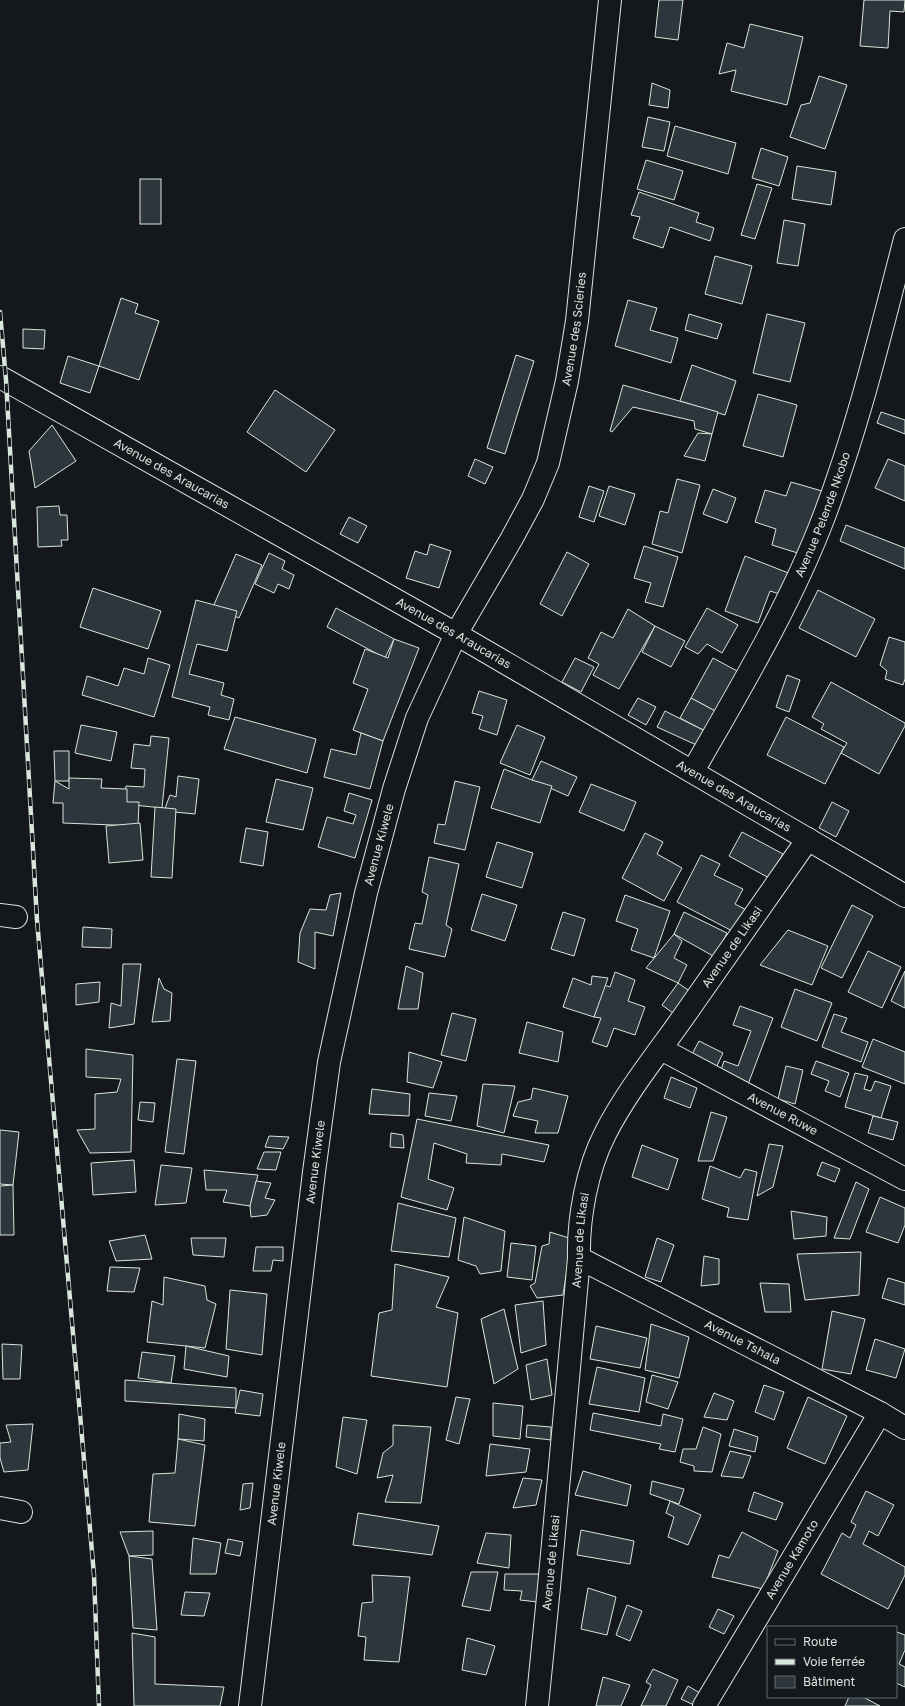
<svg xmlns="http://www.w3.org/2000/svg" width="905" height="1706" viewBox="0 0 905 1706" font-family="'Golos Text',sans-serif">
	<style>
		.building { fill: #2c363c; stroke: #d8e6dc }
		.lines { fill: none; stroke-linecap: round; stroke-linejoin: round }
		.minor-casing { stroke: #d8e6dc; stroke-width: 24 }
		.minor { stroke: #14181c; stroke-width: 22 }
		.rail-casing { stroke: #d8e6dc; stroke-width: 4.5 }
		.rail { stroke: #14181c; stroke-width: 3; stroke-dasharray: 9; stroke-linecap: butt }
		.labels { text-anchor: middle; stroke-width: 3; stroke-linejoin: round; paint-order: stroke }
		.street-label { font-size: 12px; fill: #d8e6dc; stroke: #14181c }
	</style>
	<rect width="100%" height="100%" fill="#14181c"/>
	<!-- building -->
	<g class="building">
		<path d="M659 0H683L678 40 655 37Z"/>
		<path d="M864 0H905L904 12 890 11 888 48 860 46Z"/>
		<path d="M750 24 803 37 787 105 731 91 736 70 719 74 727 43 744 48Z"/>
		<path d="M819 76 847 85 825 149 790 137 801 105 810 103Z"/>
		<path d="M652 83 670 90 668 108 649 105Z"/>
		<path d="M648 117 670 122 664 151 642 147Z"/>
		<path d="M675 126 736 143 728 174 667 156Z"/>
		<path d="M761 148 788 157 779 186 752 178Z"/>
		<path d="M646 160 683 171 674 200 637 189Z"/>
		<path d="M797 166 836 172 831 205 792 199Z"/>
		<rect x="140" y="179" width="21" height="45"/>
		<path d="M757 184 772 188 755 239 741 235Z"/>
		<path d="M639 192 699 213 696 222 714 228 710 241 670 227 663 248 633 238 640 217 631 215Z"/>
		<path d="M784 220 805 224 798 266 777 263Z"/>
		<path d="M715 256 752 266 742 304 705 294Z"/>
		<path d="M121 298 138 304 135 313 159 321 139 380 99 366Z"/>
		<path d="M628 300 657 308 650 330 678 338 671 363 615 346Z"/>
		<path d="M689 314 722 324 717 339 685 330Z"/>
		<path d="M767 314 805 323 790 382 753 373Z"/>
		<path d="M23 329 45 330 44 349 23 348Z"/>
		<path d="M516 355 534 361 505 454 487 448Z"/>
		<path d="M68 356 99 366 90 393 60 383Z"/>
		<path d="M692 365 736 381 725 415 680 401Z"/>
		<path d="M623 385 718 412 712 434 695 429 694 421 633 407 612 432 610 431Z"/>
		<path d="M275 390 335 430 306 472 247 432Z"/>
		<path d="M758 394 797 405 783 457 743 446Z"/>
		<path d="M881 412 905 420V434L877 423Z"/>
		<path d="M52 425 76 461 35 488 29 451Z"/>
		<path d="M698 433 712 434 705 461 684 456Z"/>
		<path d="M475 459 493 467 485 484 468 476Z"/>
		<path d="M888 459 905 466V501L875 488Z"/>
		<path d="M677 479 700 485 682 553 652 544 660 511 668 513Z"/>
		<path d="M791 482 822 491 804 555 772 545 776 529 755 522 765 490 786 496Z"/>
		<path d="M589 486 604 491 594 522 579 517Z"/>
		<path d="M609 486 635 494 625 525 599 516Z"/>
		<path d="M713 489 736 498 727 523 703 514Z"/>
		<path d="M59 506 60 515H67L68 540H61L62 546 38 547 37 507Z"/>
		<path d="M349 517 367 526 358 543 340 534Z"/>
		<path d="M846 525 905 548V569L840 541Z"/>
		<path d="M430 544 451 551 439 588 406 578 415 551 427 555Z"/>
		<path d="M644 546 678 557 663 607 645 602 651 583 634 578Z"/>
		<path d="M567 552 589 564 562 616 540 604Z"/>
		<path d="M269 553 285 561 282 569 294 575 289 589 278 584 274 593 255 584Z"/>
		<path d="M236 554 262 565 239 618 213 607Z"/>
		<path d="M745 556 791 574 783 595 770 591 758 623 725 611Z"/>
		<path d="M93 588 161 611 148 649 80 627Z"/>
		<path d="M818 590 875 619 856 657 799 628Z"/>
		<path d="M196 600 237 611 227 651 197 644 189 674 224 683 221 695 234 699 229 720 208 715 210 707 172 697Z"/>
		<path d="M336 608 394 639 385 658 327 627Z"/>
		<path d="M707 608 738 625 722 653 707 644 698 654 685 647Z"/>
		<path d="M628 609 655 626 619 689 593 675 599 664 588 658 601 632 613 638Z"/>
		<path d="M655 626 685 641 671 667 642 652Z"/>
		<path d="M889 637 905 642V679L903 685 885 679 887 671 880 665Z"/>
		<path d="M394 639 419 648 383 741 353 730 368 689 353 683 365 649 388 658Z"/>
		<path d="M148 658 170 665 154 717 82 695 87 676 118 686 124 668 144 674Z"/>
		<path d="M575 658 594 667 581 692 562 682Z"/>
		<path d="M713 658 739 672 717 712 691 698Z"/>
		<path d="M787 675 800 680 789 712 776 707Z"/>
		<path d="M831 682 905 723V726L879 774 841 753 847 743 821 729 824 724 812 717Z"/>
		<path d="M479 691 507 700 497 735 479 729 483 716 472 713Z"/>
		<path d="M638 698 656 707 646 725 628 715Z"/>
		<path d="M691 698 717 712 707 732 680 718Z"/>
		<path d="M665 711 707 732 703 748 657 727Z"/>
		<path d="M235 717 316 739 307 773 224 749Z"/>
		<path d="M786 717 844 747 825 784 767 755Z"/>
		<path d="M81 725 117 732 111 761 75 753Z"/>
		<path d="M517 725 545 737 530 775 500 763Z"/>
		<path d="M361 733 383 741 370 789 324 777 331 749 356 755Z"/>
		<path d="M151 736 169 738 162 808 124 804 126 786 144 787 145 769 131 768 134 744 150 746Z"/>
		<path d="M54 751H69V781H55Z"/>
		<path d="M541 761 577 777 568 796 532 780Z"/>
		<path d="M504 769 532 780 552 786 540 823 491 808Z"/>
		<path d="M178 776 199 779 195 814 164 811 170 795 176 797Z"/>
		<path d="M69 778 102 779 101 788 127 789V802H139L138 826 63 823V803H53L55 781 69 789Z"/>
		<path d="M276 779 313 788 303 830 266 822Z"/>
		<path d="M455 781 480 787 465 850 434 843 438 824 445 825Z"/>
		<path d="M591 784 636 802 624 831 579 812Z"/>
		<path d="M349 793 372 800 355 858 318 847 327 817 353 824 356 815 344 811Z"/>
		<path d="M832 802 849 811 836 837 819 828Z"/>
		<path d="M155 807 176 809 172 878 151 877Z"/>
		<path d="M140 823 143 860 109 863 106 826Z"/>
		<path d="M246 828 268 832 263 866 240 862Z"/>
		<path d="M742 832 783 854 769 878 729 856Z"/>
		<path d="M645 833 663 842 657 854 682 868 664 901 622 878Z"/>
		<path d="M497 842 533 853 522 888 486 877Z"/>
		<path d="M701 855 720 864 714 875 743 889 735 904 750 912 738 934 677 902Z"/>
		<path d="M429 857 459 864 446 925 452 929 445 957 409 949 415 923 422 924 428 895 422 892Z"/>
		<path d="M341 893 333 936 315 932V969L298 962 300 933 310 909 326 910 330 895Z"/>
		<path d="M482 894 517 905 505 941 471 930Z"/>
		<path d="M625 895 670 911 654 958 631 950 638 929 616 921Z"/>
		<path d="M852 905 873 916 842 978 821 968Z"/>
		<path d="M563 912 585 919 574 956 551 949Z"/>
		<path d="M684 912 727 933 715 957 674 934Z"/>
		<path d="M83 927 112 929 111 948 82 947Z"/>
		<path d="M788 930 828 946 812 985 760 965Z"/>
		<path d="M674 934 682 941 674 958 687 965 678 983 646 968Z"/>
		<path d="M868 951 901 967 882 1008 848 992Z"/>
		<path d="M123 964H141L134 1024 109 1028 111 1003 121 1006Z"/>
		<path d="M406 966 423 973 418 1009H398Z"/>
		<path d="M905 971V1008L891 1001Z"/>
		<path d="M615 972 635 980 628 1001 645 1007 635 1035 614 1028 607 1047 592 1042 601 1018 594 1017 604 985 610 987Z"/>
		<path d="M592 976 608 978 594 1017 563 1007 573 978 591 985Z"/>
		<path d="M159 978 164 989 172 993 170 1021 152 1022Z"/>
		<path d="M100 982 99 1002 76 1005V984Z"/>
		<path d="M678 983 694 994 677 1016 662 1005Z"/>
		<path d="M795 989 832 1003 817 1041 781 1027Z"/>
		<path d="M740 1006 773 1018 747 1087 719 1076 724 1061 738 1066 751 1031 733 1025Z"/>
		<path d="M452 1013 476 1019 466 1061 441 1055Z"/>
		<path d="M834 1014 847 1018 841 1032 868 1042 861 1062 822 1047Z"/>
		<path d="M527 1022 563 1032 558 1062 519 1053Z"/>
		<path d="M873 1039 905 1052V1084L862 1067Z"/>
		<path d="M699 1041 723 1053 714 1072 689 1060Z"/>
		<path d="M86 1049 133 1055 131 1152 90 1153 77 1130 95 1129V1094L117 1092 121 1079 86 1077Z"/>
		<path d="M409 1052 442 1062 433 1088 407 1082Z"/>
		<path d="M177 1059 196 1061 184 1154 165 1152Z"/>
		<path d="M816 1061 849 1073 840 1097 825 1091 829 1081 811 1074Z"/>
		<path d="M786 1066 803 1070 795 1104 778 1099Z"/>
		<path d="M855 1073 868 1076 864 1089 871 1091 875 1081 891 1086 881 1118 845 1107Z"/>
		<path d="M671 1077 697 1088 690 1108 664 1098Z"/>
		<path d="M483 1084 515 1086 504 1133 477 1126Z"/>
		<path d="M533 1088 568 1096 558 1133H535L538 1121 513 1116 518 1102 531 1099Z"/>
		<path d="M372 1089 410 1094 409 1116 369 1114Z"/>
		<path d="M429 1093 457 1096 451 1121 425 1116Z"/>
		<path d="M140 1102 155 1103 153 1122 138 1120Z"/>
		<path d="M711 1112 727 1117 713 1161H698Z"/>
		<path d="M873 1116 898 1122 893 1140 868 1133Z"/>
		<path d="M417 1119 549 1145 544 1162 502 1154 501 1165 466 1163 467 1154 434 1143 428 1179 454 1188 447 1210 401 1197Z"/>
		<path d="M0 1130 19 1132 13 1185 0 1184Z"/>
		<path d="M391 1133 403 1135 404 1148 390 1147Z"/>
		<path d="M269 1136 289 1137 283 1149 265 1147Z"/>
		<path d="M769 1144 783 1146 773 1187 757 1196Z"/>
		<path d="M642 1145 678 1159 668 1190 632 1177Z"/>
		<path d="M264 1152H281L276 1170 257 1169Z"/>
		<path d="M134 1160 136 1192 93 1195 91 1163Z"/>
		<path d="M822 1162 840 1169 835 1182 817 1175Z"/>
		<path d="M161 1165 192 1168 186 1203 155 1205Z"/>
		<path d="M710 1166 740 1178 745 1169 757 1172 748 1220 727 1217 729 1208 702 1199Z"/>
		<path d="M204 1170 258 1175 250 1206 223 1202 227 1190H206Z"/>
		<path d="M256 1181 271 1183 265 1198 275 1200 267 1215 251 1217 250 1206Z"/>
		<path d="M856 1182 869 1189 850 1239 834 1238Z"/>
		<path d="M13 1185 14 1235H0V1186Z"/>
		<path d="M880 1197 905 1208V1225L898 1243 866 1232Z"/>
		<path d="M398 1203 456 1218 449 1257 391 1251Z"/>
		<path d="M791 1211 827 1217 826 1236 794 1239Z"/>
		<path d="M464 1217 505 1231 501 1271 480 1274 476 1266 458 1260Z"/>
		<path d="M550 1232 572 1239 563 1295 537 1298 530 1286 535 1283 542 1246 549 1244Z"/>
		<path d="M145 1235 152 1259 116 1261 109 1241Z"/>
		<path d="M191 1238H226L224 1257 193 1255Z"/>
		<path d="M657 1238 674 1245 661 1282 645 1277Z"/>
		<path d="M511 1243 536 1246 532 1280 507 1277Z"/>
		<path d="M256 1247H283V1261L273 1260 271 1271H253Z"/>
		<path d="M861 1252 859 1295 805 1300 797 1254Z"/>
		<path d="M704 1256 719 1259V1284L701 1286Z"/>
		<path d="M395 1264 449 1277 436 1307 458 1313 447 1387 371 1376 379 1313 392 1310Z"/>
		<path d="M110 1267 140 1268 134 1292 107 1291Z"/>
		<path d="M164 1277 205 1286 207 1300 216 1304 205 1348 147 1342 152 1301 163 1305Z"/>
		<path d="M888 1278 905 1283V1305L882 1298Z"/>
		<path d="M760 1283 789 1284 791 1312H765Z"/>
		<path d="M230 1290 267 1294 262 1355 226 1349Z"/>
		<path d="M543 1301 546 1345 521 1353 515 1305Z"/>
		<path d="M504 1309 518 1369 494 1384 481 1319Z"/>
		<path d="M832 1311 865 1319 851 1374 822 1369Z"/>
		<path d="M651 1324 689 1337 679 1378 645 1370Z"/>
		<path d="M596 1326 647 1338 640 1368 590 1359Z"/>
		<path d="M875 1339 905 1349 896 1378 866 1370Z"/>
		<path d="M2 1344 22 1345 20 1379H3Z"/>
		<path d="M186 1346 229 1356 227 1377 184 1369Z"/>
		<path d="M142 1352 175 1356 171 1383 138 1378Z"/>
		<path d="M547 1359 552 1395 531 1400 526 1365Z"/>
		<path d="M597 1367 645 1378 639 1412 589 1404Z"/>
		<path d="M652 1375 678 1382 668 1409 646 1402Z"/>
		<path d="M125 1380 236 1388V1408L125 1401Z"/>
		<path d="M764 1385 784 1392 774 1420 755 1412Z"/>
		<path d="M240 1390 263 1394 260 1416 235 1413Z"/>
		<path d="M714 1393 734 1401 727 1420 704 1417Z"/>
		<path d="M456 1397 470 1399 459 1444 446 1440Z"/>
		<path d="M808 1397 847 1416 825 1464 787 1448Z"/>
		<path d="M493 1403 523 1406 520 1439 493 1436Z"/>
		<path d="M593 1413 661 1426 663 1414 683 1419 675 1452 659 1449 661 1444 590 1430Z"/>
		<path d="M179 1414 205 1419 204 1441 178 1439Z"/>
		<path d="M343 1417 367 1420 357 1474 336 1467Z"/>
		<path d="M33 1424 28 1470 4 1472 0 1458V1443L11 1442 6 1425Z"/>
		<path d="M393 1425 431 1427 421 1503 385 1502 393 1475 377 1478 383 1453 393 1445Z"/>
		<path d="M527 1425 551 1427V1440L526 1437Z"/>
		<path d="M703 1427 721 1434 712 1472 694 1471V1466L680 1462 683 1449H696Z"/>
		<path d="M734 1429 758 1437 755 1452 729 1446Z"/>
		<path d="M178 1439 205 1445 195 1526 149 1522 153 1474 175 1473Z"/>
		<path d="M490 1444 530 1449 526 1472 486 1476Z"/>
		<path d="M730 1451 751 1456 743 1478 721 1476Z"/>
		<path d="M583 1471 631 1485 627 1506 575 1495Z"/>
		<path d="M523 1478 542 1480 536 1505 513 1508Z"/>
		<path d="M652 1481 684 1489 679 1504 650 1494Z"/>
		<path d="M253 1483 250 1508 240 1510 243 1484Z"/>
		<path d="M866 1491 894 1505 878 1536 869 1531 863 1544 905 1567V1575L888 1609 821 1574 842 1533 850 1538 856 1525 851 1522Z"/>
		<path d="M754 1492 783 1503 776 1520 748 1511Z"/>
		<path d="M670 1501 701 1515 688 1545 668 1537 674 1517 666 1513Z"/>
		<path d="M358 1513 439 1526 432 1555 353 1545Z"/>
		<path d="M581 1530 634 1541 630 1564 577 1555Z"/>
		<path d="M153 1531V1555L129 1556 120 1532Z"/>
		<path d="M742 1532 778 1551 763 1589 712 1577 719 1555 729 1558Z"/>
		<path d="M486 1533 511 1535 509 1568 477 1563Z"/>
		<path d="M193 1538 221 1543 216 1574H190Z"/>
		<path d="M228 1539 243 1542 240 1556 225 1553Z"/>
		<path d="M129 1556 152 1559 157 1630 133 1628Z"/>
		<path d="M471 1572H498L490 1611 462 1606Z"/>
		<path d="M505 1574H539L538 1602 520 1600 522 1591 504 1590Z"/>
		<path d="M372 1575 410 1577 399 1662 364 1660 366 1637 358 1636 362 1603 373 1602Z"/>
		<path d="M588 1588 616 1597 607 1635 581 1629Z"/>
		<path d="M185 1592 210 1593 204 1616 181 1615Z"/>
		<path d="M627 1605 642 1611 630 1641 616 1635Z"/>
		<path d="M718 1609 734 1616 724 1634 709 1627Z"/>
		<path d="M897 1632 905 1635V1650L899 1664 905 1667V1687L896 1683V1635Z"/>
		<path d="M132 1633 155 1637V1684L224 1687 220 1706H134Z"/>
		<path d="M467 1638 495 1646 486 1675 462 1670Z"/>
		<path d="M653 1669 678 1680 666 1706H641L651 1685 646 1682Z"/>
		<path d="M603 1677 630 1685 621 1706H596Z"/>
		<path d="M688 1686 700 1693 694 1705 681 1699Z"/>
		<path d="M849 1697H863L880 1706H845Z"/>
	</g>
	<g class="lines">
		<!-- minor casing -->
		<g class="minor-casing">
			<g id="minor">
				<path id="s1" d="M0 377 456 634 905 896"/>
				<path id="s2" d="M693 771C741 687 791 604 825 514 859 424 881 331 905 239"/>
				<path d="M0 915 16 917"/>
				<path id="s3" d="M661 1049 905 1179"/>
				<path id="s4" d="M579 1258 880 1413 905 1428"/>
				<path d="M0 1508 21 1512"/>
				<path id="s5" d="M250 1706 314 1172 329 1062 366 893 394 789 417 718 456 634 512 538 533 499 548 463 567 381 577 321 610 0"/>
				<path id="s6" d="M537 1706 549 1587 579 1258C578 1218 587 1169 605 1134 627 1090 663 1047 691 1006 730 950 769 894 808 839"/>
				<path id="s7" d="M704 1706 880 1413"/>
			</g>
		</g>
		<!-- minor -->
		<use href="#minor" class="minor"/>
		<!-- rail casing -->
		<g class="rail-casing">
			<path id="rail" d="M0 312 6 380 37 920 94 1575 99 1706"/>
		</g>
		<!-- rail -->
		<use href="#rail" class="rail"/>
	</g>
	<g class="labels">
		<!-- street labels -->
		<g class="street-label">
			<text dy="4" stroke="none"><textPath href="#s5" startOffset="1428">Avenue des Scieries</textPath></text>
			<text dy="4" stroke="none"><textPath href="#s1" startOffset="197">Avenue des Araucarias</textPath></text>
			<text dy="4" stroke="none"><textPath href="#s2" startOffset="288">Avenue Pelende Nkobo</textPath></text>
			<text dy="4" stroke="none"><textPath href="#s1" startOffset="521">Avenue des Araucarias</textPath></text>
			<text dy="4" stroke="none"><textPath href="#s1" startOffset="845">Avenue des Araucarias</textPath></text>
			<text dy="4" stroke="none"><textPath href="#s5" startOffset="872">Avenue Kiwele</textPath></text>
			<text dy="4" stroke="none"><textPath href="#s6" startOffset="804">Avenue de Likasi</textPath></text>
			<text dy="4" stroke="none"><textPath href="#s3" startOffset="138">Avenue Ruwe</textPath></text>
			<text dy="4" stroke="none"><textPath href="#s5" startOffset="548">Avenue Kiwele</textPath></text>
			<text dy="4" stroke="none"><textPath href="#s6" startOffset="468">Avenue de Likasi</textPath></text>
			<text dy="4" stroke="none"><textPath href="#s4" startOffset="184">Avenue Tshala</textPath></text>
			<text dy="4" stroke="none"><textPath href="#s5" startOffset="224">Avenue Kiwele</textPath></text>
			<text dy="4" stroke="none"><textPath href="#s7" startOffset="171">Avenue Kamoto</textPath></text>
			<text dy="4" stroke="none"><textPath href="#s6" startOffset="144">Avenue de Likasi</textPath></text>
		</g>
	</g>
	<!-- legend -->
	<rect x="767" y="1626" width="130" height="72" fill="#14181c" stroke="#626a69"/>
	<rect x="775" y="1639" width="20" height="6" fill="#14181c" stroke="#626a69"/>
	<text x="803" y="1646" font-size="12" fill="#d8e6dc">Route</text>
	<rect x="775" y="1659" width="20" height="6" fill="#d8e6dc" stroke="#626a69"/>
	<text x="803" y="1666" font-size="12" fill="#d8e6dc">Voie ferrée</text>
	<rect x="775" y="1676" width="20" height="12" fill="#2c363c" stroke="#626a69"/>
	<text x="803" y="1686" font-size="12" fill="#d8e6dc">Bâtiment</text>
</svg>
